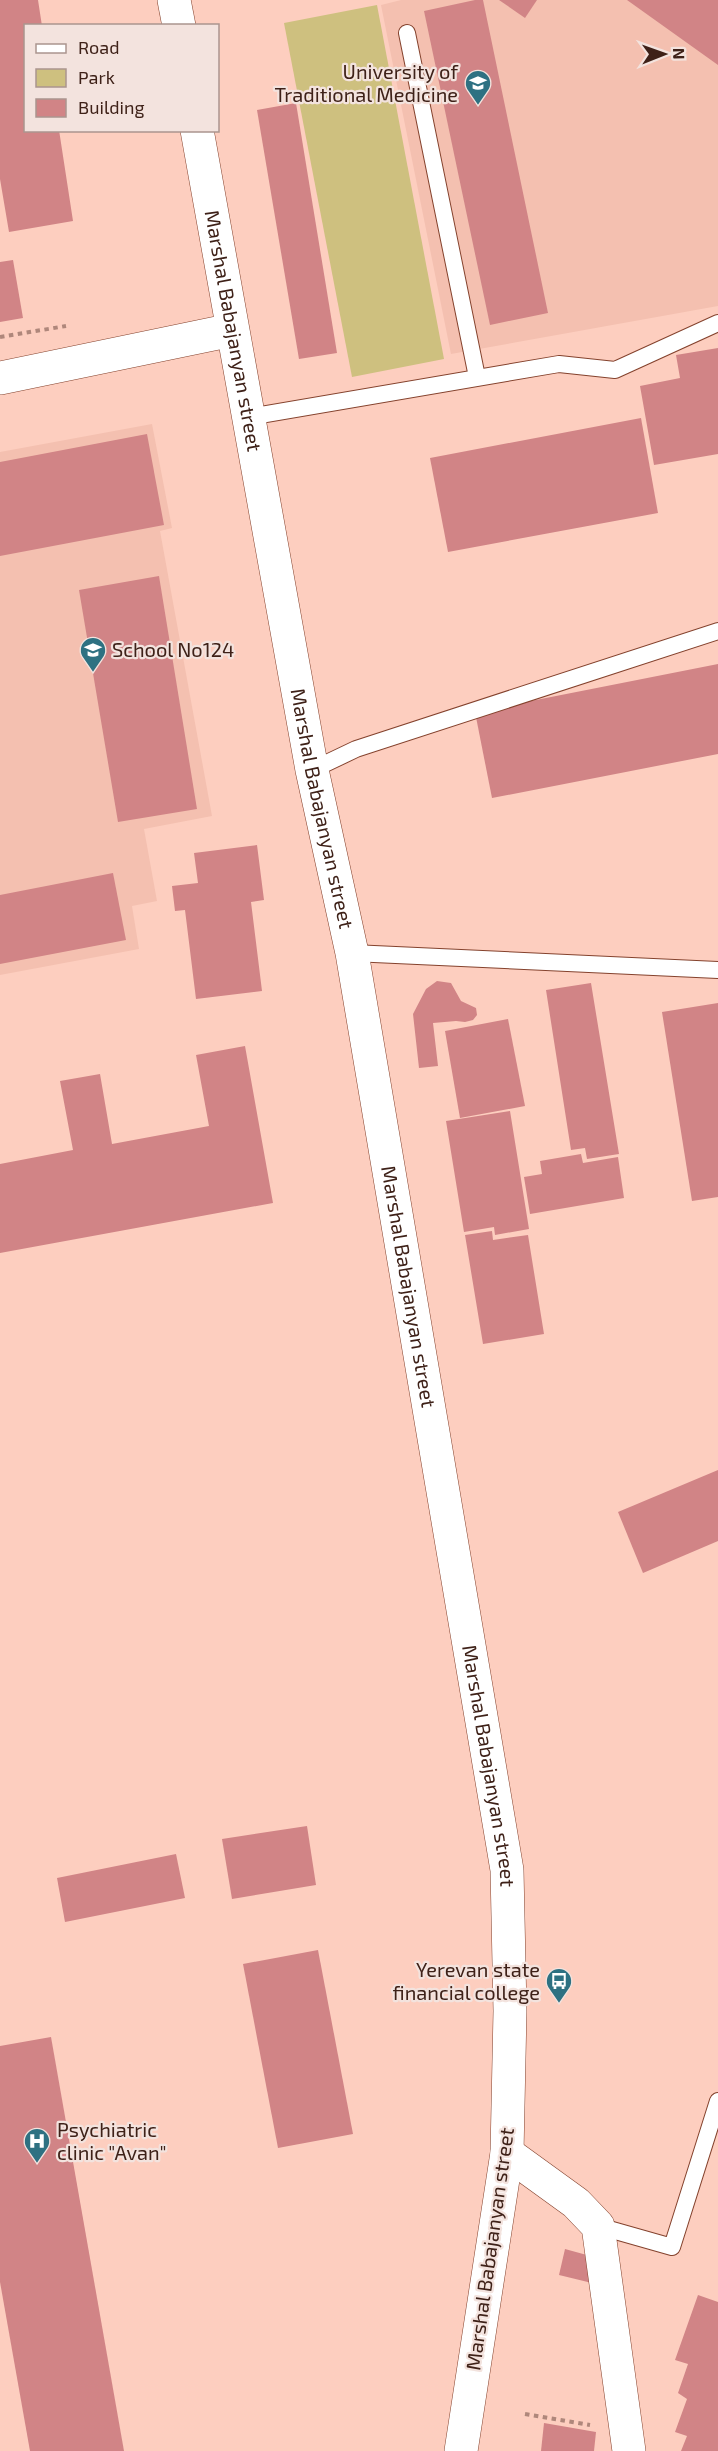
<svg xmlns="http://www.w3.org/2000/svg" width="718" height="2451" viewBox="0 0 718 2451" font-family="'Exo 2',sans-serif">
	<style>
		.built { fill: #f4c0b0 }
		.green { fill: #cec07f }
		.building { fill: #d18486 }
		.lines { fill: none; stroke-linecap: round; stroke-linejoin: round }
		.lane-casing { stroke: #84422d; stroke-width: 18 }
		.street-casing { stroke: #84422d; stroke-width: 34 }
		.secondary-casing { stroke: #84422d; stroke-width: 34 }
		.path { stroke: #af877b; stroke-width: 4; stroke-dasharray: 4.5 4.5; stroke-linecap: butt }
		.lane { stroke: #fff; stroke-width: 16 }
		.street { stroke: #fff; stroke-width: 33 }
		.secondary { stroke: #fff; stroke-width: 33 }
		.labels { text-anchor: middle; stroke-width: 4.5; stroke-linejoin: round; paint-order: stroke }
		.poi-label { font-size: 20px; fill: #3e2118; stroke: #f3e3de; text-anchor: end }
		.street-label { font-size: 20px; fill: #3e2118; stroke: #f3e3de }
	</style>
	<rect width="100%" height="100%" fill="#fdcebf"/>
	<!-- built -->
	<g class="built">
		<path d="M401 0H718V306L451 354 381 5Z"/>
		<path d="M152 424 172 528 160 531 212 816 144 829 157 901 132 906 139 949 0 975V452Z"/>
	</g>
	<!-- green -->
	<path class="green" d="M377 5 444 359 352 377 284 23Z"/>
	<!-- building -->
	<g class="building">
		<path d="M0 0H38L42 26H26V130H59L73 221 9 232 0 179Z"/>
		<path d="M475 0H483L548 313 490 325 424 11Z"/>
		<path d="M499 0H537L525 18Z"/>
		<path d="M627 0H718V65Z"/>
		<path d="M296 103 337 353 299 359 257 110Z"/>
		<path d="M13 260 23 318 0 322V262Z"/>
		<path d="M718 348V454L654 465 640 386 680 378 676 355Z"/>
		<path d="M641 418 658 513 448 552 430 458Z"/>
		<path d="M147 434 164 525 0 556V462Z"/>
		<path d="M159 576 197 809 118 822 79 590Z"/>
		<path d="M718 664V754L492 798 475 712Z"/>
		<path d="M257 845 264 900 251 902 262 991 196 999 185 910 175 911 172 886 198 883 194 853Z"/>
		<path d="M113 873 126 940 0 964V895Z"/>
		<path d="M437 981 451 983 461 1001 476 1008 477 1015 473 1020 465 1022 456 1021 433 1023 438 1066 419 1068 413 1014 426 989Z"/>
		<path d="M591 983 619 1154 587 1159 585 1148 571 1150 546 990Z"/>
		<path d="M718 1003V1197L692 1201 662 1012Z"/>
		<path d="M508 1019 525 1106 460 1118 445 1031Z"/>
		<path d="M245 1046 273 1203 0 1253V1164L73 1150 60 1081 100 1074 112 1144 209 1126 196 1055Z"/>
		<path d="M510 1111 529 1229 495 1235 494 1227 464 1232 446 1121Z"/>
		<path d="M581 1154 583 1163 618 1157 624 1198 530 1214 524 1177 542 1174 540 1161Z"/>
		<path d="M492 1231 493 1240 528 1235 544 1334 483 1344 465 1235Z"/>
		<path d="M718 1470V1541L643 1573 618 1512Z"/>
		<path d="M307 1826 316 1885 232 1899 222 1839Z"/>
		<path d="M176 1854 185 1898 65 1922 57 1878Z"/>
		<path d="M318 1950 353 2134 278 2148 243 1964Z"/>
		<path d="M51 2037 124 2451H30L0 2282V2046Z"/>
		<path d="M565 2249 594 2257 596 2284 559 2275Z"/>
		<path d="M698 2295 718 2302V2451H681L687 2436 675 2432 687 2399 678 2393 688 2364 675 2360Z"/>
		<path d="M544 2423 596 2432 594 2451H541Z"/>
	</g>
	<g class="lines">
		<!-- lane casing -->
		<g class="lane-casing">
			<g id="lane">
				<path d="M407 33 477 377"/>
				<path d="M249 417 559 364 615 370 718 323"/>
				<path d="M312 770 356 749 718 631"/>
				<path d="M352 953 718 970"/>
				<path d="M598 2226 672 2247 718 2101"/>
			</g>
		</g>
		<!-- street casing -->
		<g class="street-casing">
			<g id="street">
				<path d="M0 378 232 330"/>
				<path d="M507 2153 576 2203 598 2226 629 2451"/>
			</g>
		</g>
		<!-- secondary casing -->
		<g class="secondary-casing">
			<g id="secondary">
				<path d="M174 0 179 26"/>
				<path id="s1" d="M197 130 312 770 352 953 507 1870 510 2011 507 2153 461 2451"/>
			</g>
		</g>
		<!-- path -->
		<g class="path">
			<path d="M0 337 66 326"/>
			<path d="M525 2414 590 2425"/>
		</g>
		<!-- lane -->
		<use href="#lane" class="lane"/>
		<!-- street -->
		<use href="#street" class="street"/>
		<!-- secondary -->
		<use href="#secondary" class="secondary"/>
	</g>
	<!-- icons -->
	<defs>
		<g id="university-pin" transform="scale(1.35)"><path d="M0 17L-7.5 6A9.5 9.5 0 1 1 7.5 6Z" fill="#2e7182" stroke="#f3e3de"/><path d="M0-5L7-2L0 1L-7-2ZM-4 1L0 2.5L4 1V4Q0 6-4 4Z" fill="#fff"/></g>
		<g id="school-pin" transform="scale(1.35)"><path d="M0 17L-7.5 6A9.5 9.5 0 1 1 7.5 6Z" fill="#2e7182" stroke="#f3e3de"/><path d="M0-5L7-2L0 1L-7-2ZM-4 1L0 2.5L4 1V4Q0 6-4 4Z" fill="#fff"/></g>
		<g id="bus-pin" transform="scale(1.35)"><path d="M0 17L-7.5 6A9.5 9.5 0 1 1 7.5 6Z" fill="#2e7182" stroke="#f3e3de"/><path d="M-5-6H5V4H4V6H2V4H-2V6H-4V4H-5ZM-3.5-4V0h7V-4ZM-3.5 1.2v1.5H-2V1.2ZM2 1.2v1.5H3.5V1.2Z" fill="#fff"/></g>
		<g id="hospital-pin" transform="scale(1.35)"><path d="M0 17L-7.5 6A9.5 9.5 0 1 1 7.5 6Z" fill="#2e7182" stroke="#f3e3de"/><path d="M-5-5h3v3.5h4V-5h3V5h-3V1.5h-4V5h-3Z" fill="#fff"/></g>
	</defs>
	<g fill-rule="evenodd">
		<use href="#university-pin" x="478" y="83"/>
		<use href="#school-pin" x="93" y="650"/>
		<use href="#bus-pin" x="559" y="1981"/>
		<use href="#hospital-pin" x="37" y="2141"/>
	</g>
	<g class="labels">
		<!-- poi labels -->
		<g class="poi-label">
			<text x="458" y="79">University of<tspan x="458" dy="23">Traditional Medicine</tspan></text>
			<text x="112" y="657" text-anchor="start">School No124</text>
			<text x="540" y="1977">Yerevan state<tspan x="540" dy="23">financial college</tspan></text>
			<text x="57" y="2137" text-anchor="start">Psychiatric<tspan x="57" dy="23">clinic "Avan"</tspan></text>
		</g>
		<!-- street labels -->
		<g class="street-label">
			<text dy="7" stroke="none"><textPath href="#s1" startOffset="204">Marshal Babajanyan street</textPath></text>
			<text dy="7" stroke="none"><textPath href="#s1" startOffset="690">Marshal Babajanyan street</textPath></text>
			<text dy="7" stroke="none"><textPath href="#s1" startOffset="1176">Marshal Babajanyan street</textPath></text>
			<text dy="7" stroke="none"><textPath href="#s1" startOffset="1662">Marshal Babajanyan street</textPath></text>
			<text transform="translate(490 2249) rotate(-82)" y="7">Marshal Babajanyan street</text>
		</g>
	</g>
	<!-- legend -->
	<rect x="24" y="24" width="195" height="108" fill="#f3e3de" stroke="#ab958f" stroke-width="1.5"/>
	<rect x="36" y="44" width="30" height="9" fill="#ffffff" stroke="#ab958f" stroke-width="1.5"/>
	<text x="78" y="54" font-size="18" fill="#3e2118">Road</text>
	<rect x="36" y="69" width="30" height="18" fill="#cec07f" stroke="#ab958f" stroke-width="1.5"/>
	<text x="78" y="84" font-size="18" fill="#3e2118">Park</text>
	<rect x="36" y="99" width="30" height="18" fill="#d18486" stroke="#ab958f" stroke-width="1.5"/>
	<text x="78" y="114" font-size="18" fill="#3e2118">Building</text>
	<!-- north arrow -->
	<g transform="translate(664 54) rotate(89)" stroke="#f3e3de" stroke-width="4.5" paint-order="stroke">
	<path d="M0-4.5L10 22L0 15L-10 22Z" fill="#3e2118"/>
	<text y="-9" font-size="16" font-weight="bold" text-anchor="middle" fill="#3e2118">N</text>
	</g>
</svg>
